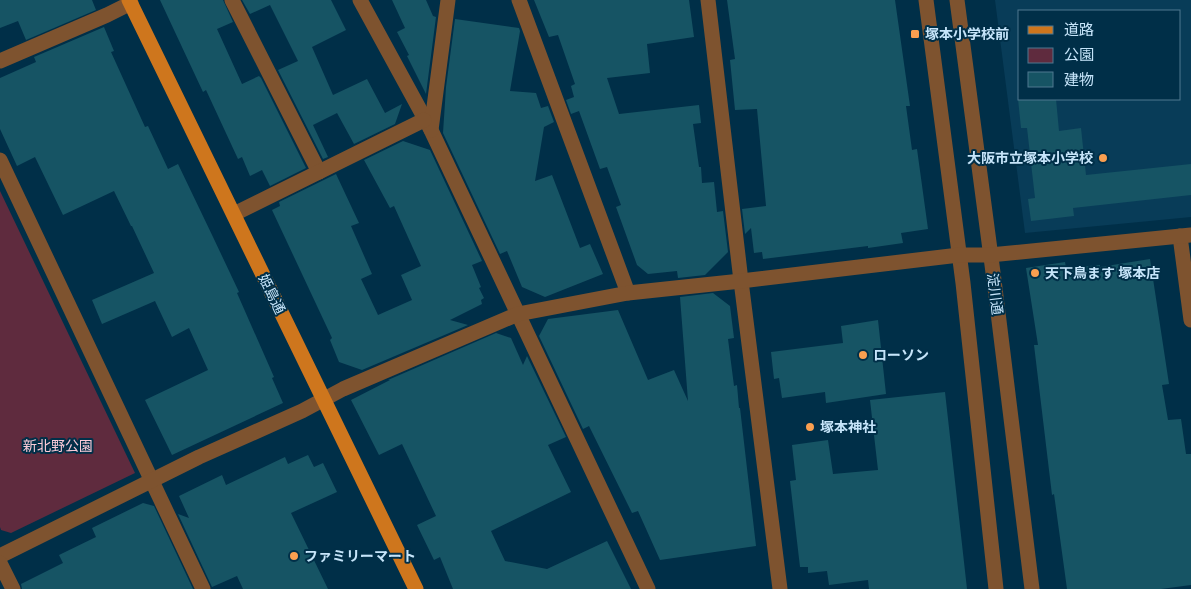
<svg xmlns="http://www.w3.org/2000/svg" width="1191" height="589" viewBox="0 0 1191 589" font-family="'Public Sans','Noto Sans JP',sans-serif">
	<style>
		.built { fill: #083c58; fill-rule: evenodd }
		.green { fill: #5f2b3e }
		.building { fill: #165464 }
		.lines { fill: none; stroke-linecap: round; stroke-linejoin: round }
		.minor { stroke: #7e532f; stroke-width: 15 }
		.major { stroke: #ce761d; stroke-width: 15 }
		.poi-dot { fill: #fa9f50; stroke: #002f48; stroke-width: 2 }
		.labels { text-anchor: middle; stroke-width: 4; stroke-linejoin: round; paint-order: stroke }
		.poi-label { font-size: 14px; font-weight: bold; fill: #c6e5fa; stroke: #002f48; text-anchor: start }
		.street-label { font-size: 14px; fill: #c6e5fa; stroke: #002f48 }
		.park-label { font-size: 14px; fill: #facbd8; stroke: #002f48 }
	</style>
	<rect width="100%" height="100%" fill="#002f48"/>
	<!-- built -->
	<path class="built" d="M995 0H1191V217L1025 233ZM1020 11H1180V99H1020Z"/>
	<!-- green -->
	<path class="green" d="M0 191 135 473 11 533 1 530 0 527Z"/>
	<!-- building -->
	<g class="building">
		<path d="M0 0H92L96 10 26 40 18 21 0 28Z"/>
		<path d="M160 0H223L233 22 217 29 242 84 259 76 261 78 306 168 270 186 262 170 250 176 242 157 238 159 206 90 203 92Z"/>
		<path d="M242 0H331L346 30 312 47 333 95 367 79 385 113 402 104 395 124 354 144 337 113 313 125 328 157 323 159 278 70 298 61 270 5 250 14Z"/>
		<path d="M392 0H426L433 16 436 17 426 94 407 56 409 55 397 32 405 28Z"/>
		<path d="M534 0H689L694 37 647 44 650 73 607 78 619 114 699 105 701 123 693 124 699 167H701L702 183 714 182 717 212 723 211 728 252 705 275 678 278 677 271 648 274 637 265 616 207 621 205 607 167 600 169 579 111 571 114 566 100 574 97 571 86 575 84 558 35 549 37Z"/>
		<path d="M727 0H895L910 106H906L912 150 917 149 928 229 901 233 903 243 868 248V246L763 259 762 252 754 253 751 228 745 234 742 209 766 206 757 109 735 110 730 60 735 59Z"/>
		<path d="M455 19 519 28 520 31 510 91 536 93 541 108 548 106 554 122 544 127 535 181 552 175 580 248 590 244 603 274 545 297 522 287 507 251 500 254 443 133 446 87Z"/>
		<path d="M104 27 114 51 111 52 145 127 148 126 168 169 178 164 213 237 239 292 237 293 274 377 272 378 283 403 172 455 145 400 208 370 189 328 172 337 155 301 102 324 92 300 154 273 132 226H131L114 191 63 215 35 157 17 166 0 129V78L36 62 34 57Z"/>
		<path d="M1018 99H1056L1059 131 1081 128 1086 175 1191 164V195L1073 208 1074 216 1031 221 1028 199 1035 198 1027 128H1021Z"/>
		<path d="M403 141 430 150 482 261 472 265 481 287 479 288 484 298 481 300 482 304 450 320 468 325 362 370 339 362 330 340 332 338 272 210 280 206 279 202 336 174 359 223 351 226 372 274 361 279 378 315 412 300 401 275 421 266 394 206 390 208 364 160Z"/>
		<path d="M1150 259 1169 384 1162 385 1168 420 1181 419 1186 454H1191V585L1161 589H1067L1054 494 1052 495 1034 345H1038L1026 268 1065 262 1066 268 1100 265V267Z"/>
		<path d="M713 293 730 306 734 338 728 339 734 386 737 385 739 408H740L756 546 660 560 638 511 632 513 589 426 583 429 539 336 548 319 618 310 648 380 674 370 688 401 680 297Z"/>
		<path d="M878 320 886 394 826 403 825 392 782 398 779 378 774 379 771 352 843 343 841 326Z"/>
		<path d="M496 333 511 338 523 365 527 356 566 437 548 445 571 492 491 531 505 561 547 569 607 541 631 589H453L440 557 434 560 417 525 436 516 402 444 379 455 351 400 390 380H388Z"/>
		<path d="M945 392 967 589H869L868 580 829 585 827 571 808 573V567H800L790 481 796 480 792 445 828 440 833 474 878 470 870 400Z"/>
		<path d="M308 455 314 467 323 463 337 492 291 513 328 589H243L237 576 212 587 178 514 189 518 179 496 222 475 226 485 285 457 288 464Z"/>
		<path d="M143 503 154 506 193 589H22L21 584 63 563 59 555 96 537 92 528Z"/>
	</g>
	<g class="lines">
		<!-- minor -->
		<g class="minor">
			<path d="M232 0 319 172"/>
			<path d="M360 0 431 130 648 589"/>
			<path d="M519 0 628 293"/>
			<path d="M708 0 741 281 780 589"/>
			<path d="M926 0 963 283 996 589"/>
			<path d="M957 0 994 280 1032 589"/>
			<path d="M0 61 107 15 131 3"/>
			<path d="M431 130 448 0"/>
			<path d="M0 160 203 589"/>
			<path d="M234 214 424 120"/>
			<path d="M1180 236 1191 320"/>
			<path d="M0 556 199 457 302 411 343 389 518 314 628 293 741 281 959 255H990L1191 235"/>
			<path d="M0 563 13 589"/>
		</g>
		<!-- major -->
		<path class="major" d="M129 0 416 589"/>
	</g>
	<!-- markers -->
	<g class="poi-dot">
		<rect x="910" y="29" width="10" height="10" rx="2.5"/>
		<circle cx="1103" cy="158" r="5"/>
		<circle cx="1035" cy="273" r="5"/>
		<circle cx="863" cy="355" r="5"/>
		<circle cx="810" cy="427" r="5"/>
		<circle cx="294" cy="556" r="5"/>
	</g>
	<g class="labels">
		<!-- poi labels -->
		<g class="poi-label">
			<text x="925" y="39">塚本小学校前</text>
			<text x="1093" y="163" text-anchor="end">大阪市立塚本小学校</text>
			<text x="1045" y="278">天下鳥ます 塚本店</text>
			<text x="873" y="360">ローソン</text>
			<text x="820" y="432">塚本神社</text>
			<text x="304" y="561">ファミリーマート</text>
		</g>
		<!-- street labels -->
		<g class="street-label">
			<text transform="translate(272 294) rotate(64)" y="5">姫島通</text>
			<text transform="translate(995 294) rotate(83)" y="5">淀川通</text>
		</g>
		<!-- park labels -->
		<g class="park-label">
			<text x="58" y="451">新北野公園</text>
		</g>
	</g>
	<!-- legend -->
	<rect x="1018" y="10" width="162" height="90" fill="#002f48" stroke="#4f788f"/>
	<rect x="1028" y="26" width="25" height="8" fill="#ce761d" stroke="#4f788f"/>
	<text x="1064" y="35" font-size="15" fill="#c6e5fa">道路</text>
	<rect x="1028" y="48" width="25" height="15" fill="#5f2b3e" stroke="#4f788f"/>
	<text x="1064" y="60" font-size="15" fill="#c6e5fa">公園</text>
	<rect x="1028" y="72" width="25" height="15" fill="#165464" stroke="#4f788f"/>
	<text x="1064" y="85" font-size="15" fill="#c6e5fa">建物</text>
</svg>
